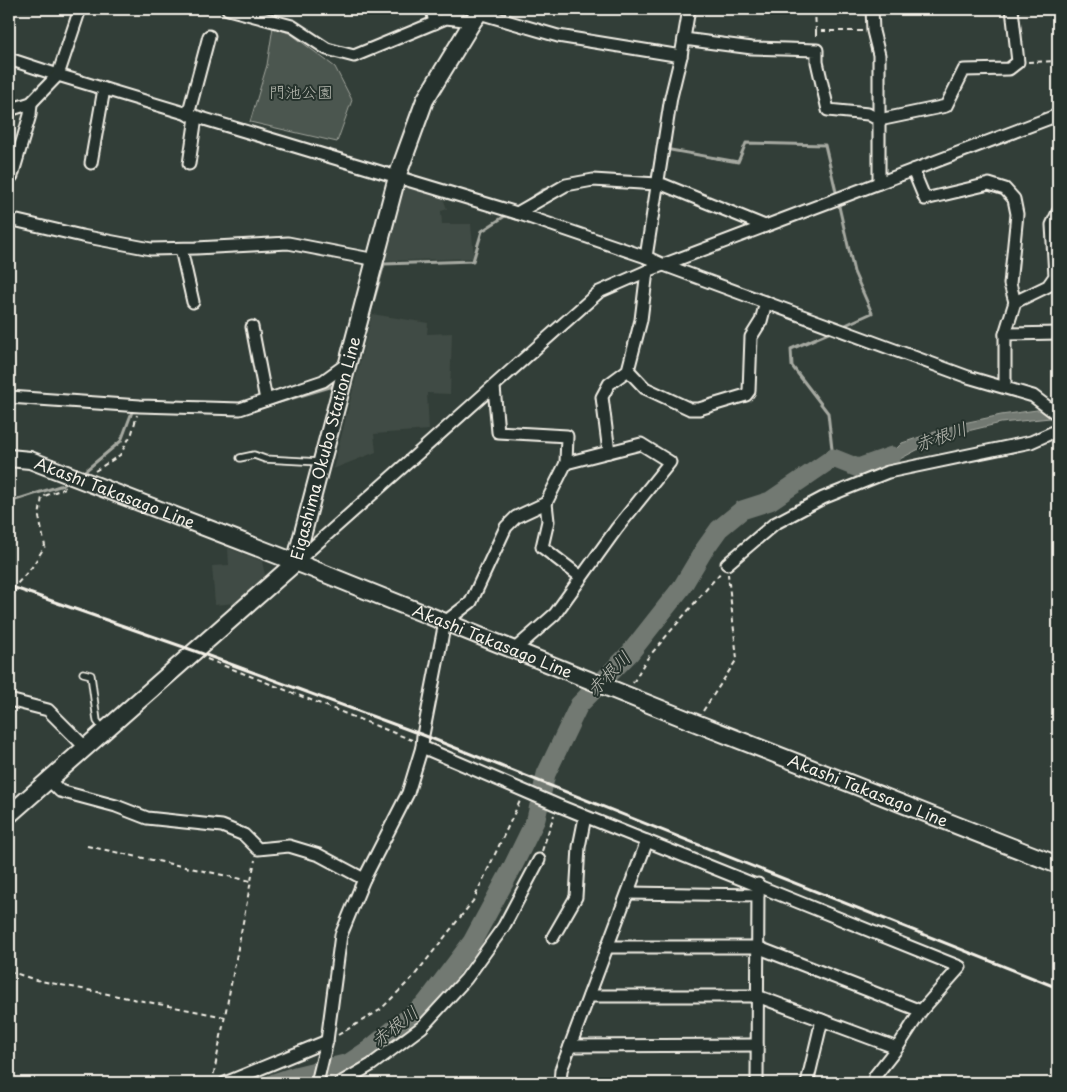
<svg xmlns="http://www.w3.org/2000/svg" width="1067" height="1092" viewBox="0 0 1067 1092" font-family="'Playpen Sans','Klee One',sans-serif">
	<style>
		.built { fill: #404b44 }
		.park { fill: #4c564f; stroke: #a0a49c }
		.water { fill: #727972; stroke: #a6a9a1 }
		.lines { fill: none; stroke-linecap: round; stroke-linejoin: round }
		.stream { stroke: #a6a9a1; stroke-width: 3 }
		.river { stroke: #727972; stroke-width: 19 }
		.lane-casing { stroke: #f4f1e8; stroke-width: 9 }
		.street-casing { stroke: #f4f1e8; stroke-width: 15 }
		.secondary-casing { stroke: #f4f1e8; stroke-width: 20 }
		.path { stroke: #f4f1e8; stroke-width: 2; stroke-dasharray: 5 4; stroke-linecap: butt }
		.lane { stroke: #26332d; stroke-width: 5.5 }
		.street { stroke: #26332d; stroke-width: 11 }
		.secondary { stroke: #26332d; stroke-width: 16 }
		.rail { stroke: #f4f1e8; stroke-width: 3 }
		.labels { text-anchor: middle; stroke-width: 4; stroke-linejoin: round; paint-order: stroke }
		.park-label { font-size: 16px; fill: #b9bbb2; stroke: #26332d }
		.street-label { font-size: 16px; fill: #f4f1e8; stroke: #26332d }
		.water-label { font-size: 18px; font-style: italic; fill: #babbb3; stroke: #26332d }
	</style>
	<rect width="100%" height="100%" fill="#323e38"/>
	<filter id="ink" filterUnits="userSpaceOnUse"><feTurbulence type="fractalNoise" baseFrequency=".02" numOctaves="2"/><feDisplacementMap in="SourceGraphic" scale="10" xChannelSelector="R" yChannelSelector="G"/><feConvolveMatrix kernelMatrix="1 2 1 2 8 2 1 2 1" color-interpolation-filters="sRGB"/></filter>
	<g filter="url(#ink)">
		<!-- built -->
		<g class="built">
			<path d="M405 184 443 198 447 209 441 211 442 224H471L474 258 384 261Z"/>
			<path d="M372 314 428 323 427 334 452 333 450 394 427 393 429 430 374 434 376 452 333 469Z"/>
			<path d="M228 548 262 561 265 575 235 603 215 605 212 566 229 565Z"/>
		</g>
		<!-- park -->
		<path class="park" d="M273 27 291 34 335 67 352 100 337 142 250 122 267 65Z"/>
		<!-- water -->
		<path class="water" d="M1058 405V416L1050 418 1001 423 959 433 917 450 900 459 867 465 893 452 902 443 959 424 1001 415 1044 409Z"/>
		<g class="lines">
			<!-- stream -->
			<g class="stream">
				<path d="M665 149 738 162 746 143 825 145 837 196"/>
				<path d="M652 180 657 152"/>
				<path d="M525 202 543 190 553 187"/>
				<path d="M838 202 854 272 872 313 841 327"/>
				<path d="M352 375 384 264 473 261 482 231 508 214"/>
				<path d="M256 409 330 387 336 384"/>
				<path d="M833 458 828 413 792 366 791 349 833 331"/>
				<path d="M85 471 121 441 132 412 141 411"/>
				<path d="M9 502 63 485"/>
			</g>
			<!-- river -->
			<path class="river" d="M274 1083 295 1076 349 1063 367 1051 426 1003 472 942 512 868 536 819 546 774 579 705 630 653 682 587 704 550 719 529 742 510 770 501 833 458 858 468 892 456"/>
			<!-- lane casing -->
			<g class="lane-casing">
				<g id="lane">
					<path d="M240 458 254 455 265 459 320 462"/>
					<path d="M83 673 91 675 97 721 103 729"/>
				</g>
			</g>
			<!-- street casing -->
			<g class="street-casing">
				<g id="street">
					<path d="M228 9 292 26 327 49 354 56 446 18 473 21"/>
					<path d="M432 9 435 23"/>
					<path d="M872 9 873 31 879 55V183"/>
					<path d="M479 13 558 36 681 56"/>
					<path d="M684 39 752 48 817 50V62L828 110 868 114 879 120 946 106 964 70 1009 69 1018 62 1012 9"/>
					<path d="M9 59 58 75 517 213 646 257 664 265 968 377 1033 396 1058 415"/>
					<path d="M9 110 31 103 58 75 80 9"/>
					<path d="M188 115 209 36"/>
					<path d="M91 163 104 89"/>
					<path d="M189 164 196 117"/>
					<path d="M913 170 925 199 989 184 1005 189 1014 199 1017 214 1010 284 1015 302 1005 334"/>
					<path d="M9 179 12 176 30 115 31 103"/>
					<path d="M517 213 566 185 593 180 657 184 664 185 765 226"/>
					<path d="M9 219 82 236 151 249 196 248 288 243 376 260"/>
					<path d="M181 249 193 302"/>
					<path d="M646 257 671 97 681 56 689 9"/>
					<path d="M1015 302 1048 286 1055 276 1052 225 1058 212"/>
					<path d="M252 327 266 400"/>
					<path d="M628 370 645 388 690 409H699L746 395 749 391 751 337 761 321 766 302"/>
					<path d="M494 387 498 432 567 436 566 463"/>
					<path d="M1005 387V334L1058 333"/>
					<path d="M9 397 140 406 240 409 323 381 348 363"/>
					<path d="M546 503 548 521 542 547 581 577"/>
					<path d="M295 563 599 292 647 271 1058 115"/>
					<path d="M727 564 774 524 823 498 888 472 1031 442 1058 430"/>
					<path d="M514 650 555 614 617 528 670 462 641 444 609 452"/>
					<path d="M9 700 48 710 85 747"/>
					<path d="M422 747 557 805 960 967 921 1011 897 1048 875 1076 874 1083"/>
					<path d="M49 780 60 791 116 806 147 818 222 826 244 835 258 849 289 846 319 855 364 879"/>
					<path d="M628 893 758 895"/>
					<path d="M553 937 576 897 579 847 585 817"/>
					<path d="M607 947H757L921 1011"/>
					<path d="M589 996H757L897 1048"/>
					<path d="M570 1046 757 1045"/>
					<path d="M225 1083 327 1041"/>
					<path d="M317 1083 327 1041 341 935 364 879 408 793 422 747 423 735 445 622 471 602 506 527 516 517 546 503 566 463 609 452 602 397 609 384 628 370 641 320 647 271"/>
					<path d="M340 1083 371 1065 422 1027 466 979 504 926 539 860"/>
					<path d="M560 1083 561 1070 647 841"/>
					<path d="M757 1083 758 884"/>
					<path d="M807 1083 822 1020"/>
				</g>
			</g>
			<!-- secondary casing -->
			<g class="secondary-casing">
				<g id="secondary">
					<path id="s1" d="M9 458 30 460 308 567 696 723 1058 865"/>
					<path id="s2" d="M9 815 295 563 397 177 425 100 473 21 482 9"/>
				</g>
			</g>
			<!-- path -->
			<g class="path">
				<path d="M815 9 816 31H864"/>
				<path d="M816 31V40"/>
				<path d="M1028 62 1058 61"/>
				<path d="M95 471 120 455 132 433 137 415"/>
				<path d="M9 609 17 584 32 567 45 546 39 517 42 497 65 488"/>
				<path d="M207 659 412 740"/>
				<path d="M633 683 646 660 721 572"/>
				<path d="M703 711 737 659 728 574"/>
				<path d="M87 846 251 881"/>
				<path d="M542 851 554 815"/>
				<path d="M9 971 36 980 225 1017"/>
				<path d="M338 1035 380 1010 414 976 473 901 520 801"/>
				<path d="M212 1083 255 860"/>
			</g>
			<!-- lane -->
			<use href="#lane" class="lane"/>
			<!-- street -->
			<use href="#street" class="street"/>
			<!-- secondary -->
			<use href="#secondary" class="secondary"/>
			<!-- rail -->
			<path class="rail" d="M9 586 195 651 423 735 1058 988"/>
		</g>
	</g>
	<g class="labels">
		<!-- park labels -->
		<g class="park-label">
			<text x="301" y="98">門池公園</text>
		</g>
		<!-- street labels -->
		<g class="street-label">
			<text dy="6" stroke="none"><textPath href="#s2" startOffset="500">Eigashima Okubo Station Line</textPath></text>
			<text dy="6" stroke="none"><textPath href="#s1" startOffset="112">Akashi Takasago Line</textPath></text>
			<text dy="6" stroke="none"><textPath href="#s1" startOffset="518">Akashi Takasago Line</textPath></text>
			<text dy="6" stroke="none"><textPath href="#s1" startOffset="922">Akashi Takasago Line</textPath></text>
		</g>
		<!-- water labels -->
		<g class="water-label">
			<text transform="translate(941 437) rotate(-19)" y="6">赤根川</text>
			<text transform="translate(609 674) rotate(-46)" y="6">赤根川</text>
			<text transform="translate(395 1027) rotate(-38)" y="6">赤根川</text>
		</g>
	</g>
	<!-- margin -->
	<rect width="1067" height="1092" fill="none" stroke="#26332d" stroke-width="30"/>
	<rect x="15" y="15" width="1037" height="1062" fill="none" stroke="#f4f1e8" stroke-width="2" filter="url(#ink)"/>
</svg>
